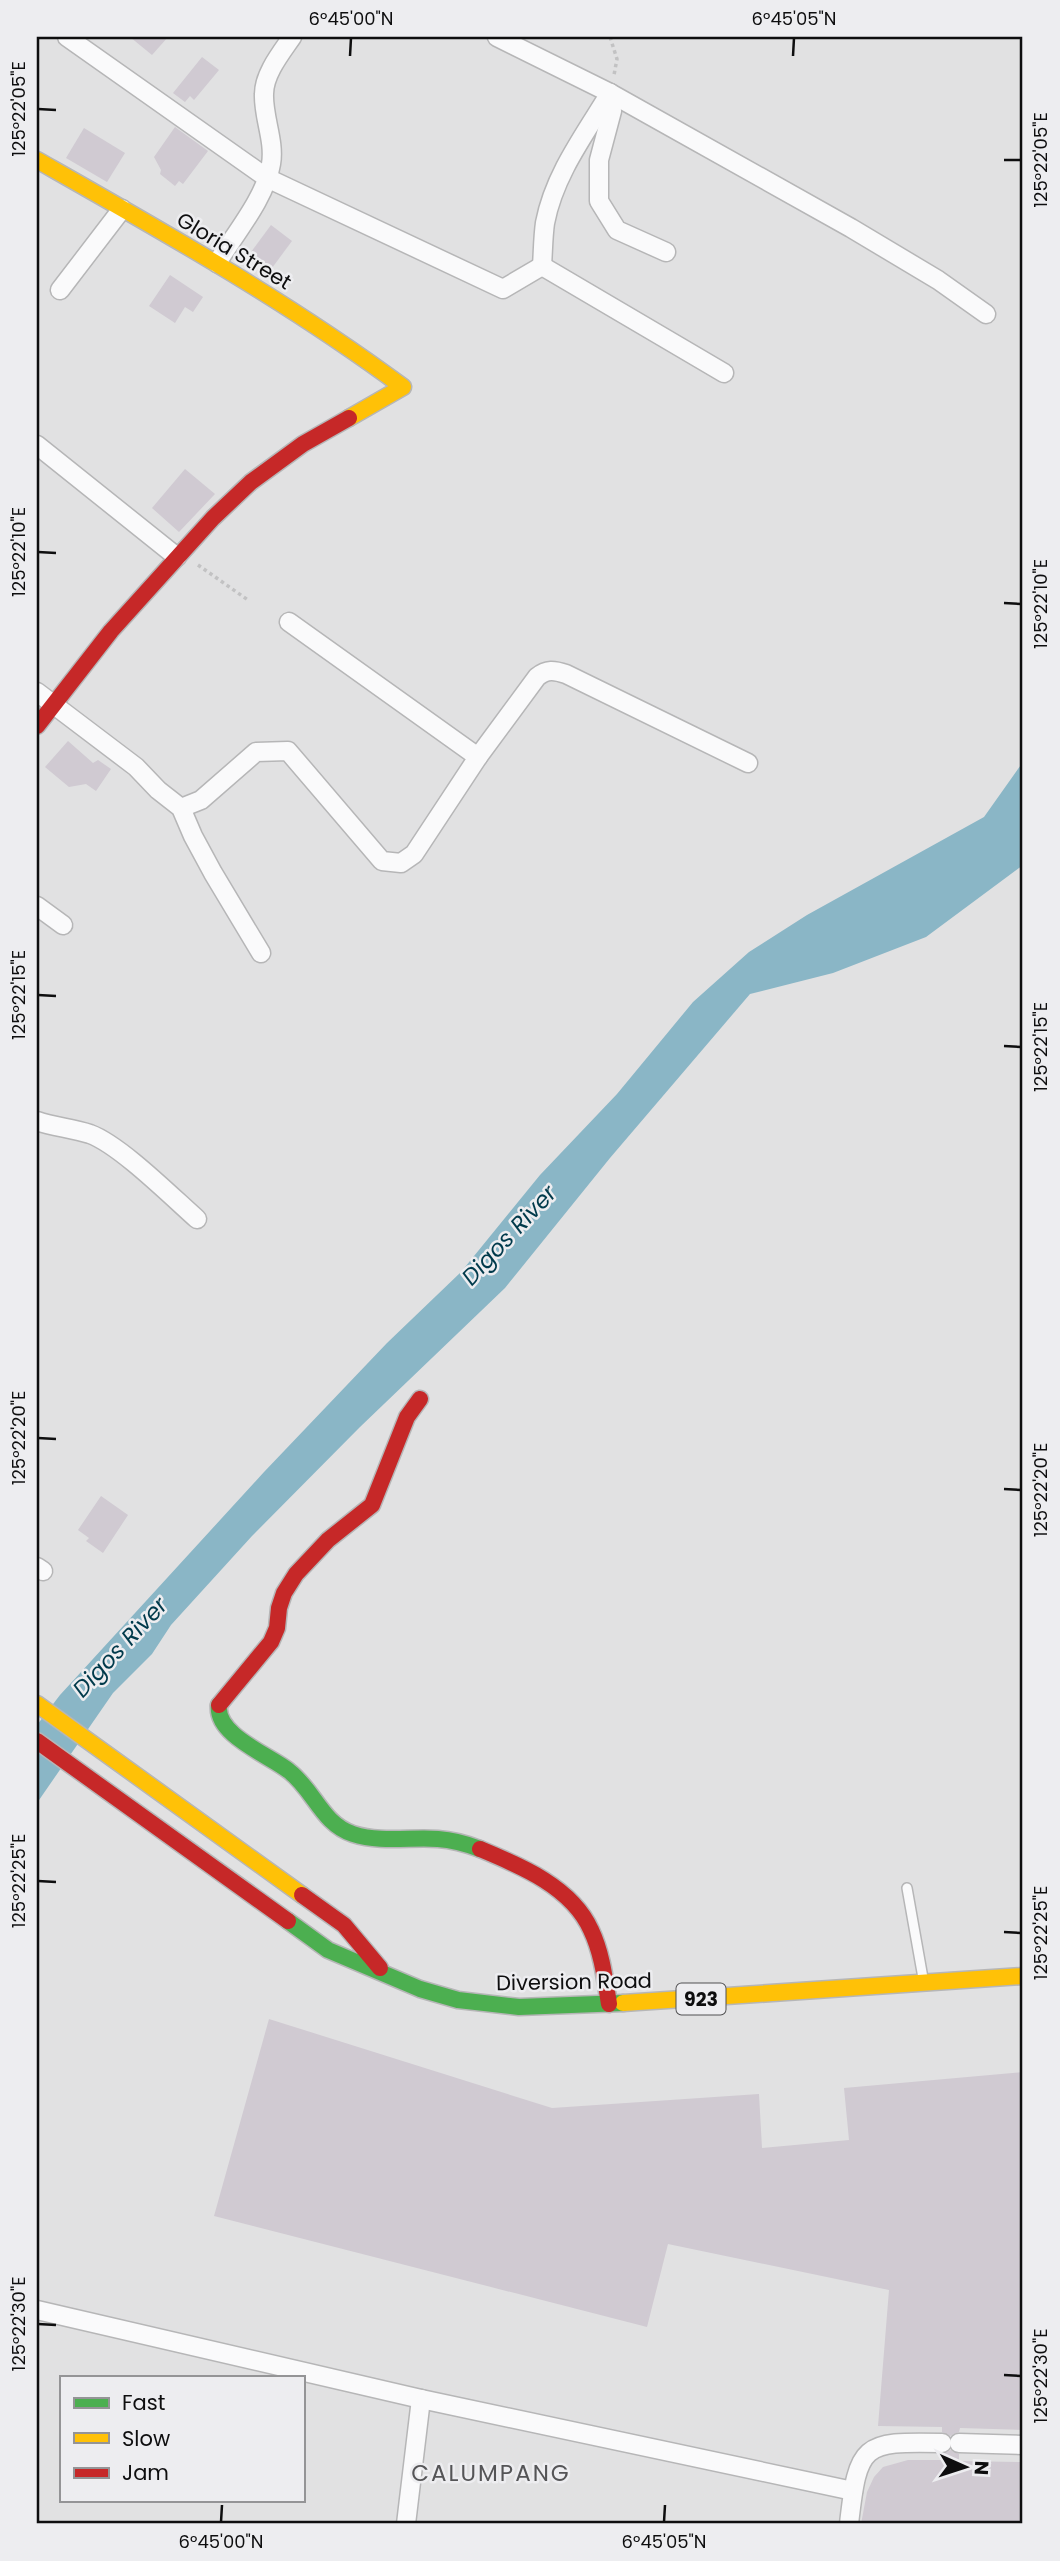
<svg xmlns="http://www.w3.org/2000/svg" width="1060" height="2561" viewBox="0 0 1060 2561" font-family="Poppins,sans-serif">
	<style>
		.water { fill: #8ab6c6 }
		.building { fill: #d0cad2 }
		.lines { fill: none; stroke-linecap: round; stroke-linejoin: round }
		.lane-casing { stroke: #b6b6b7; stroke-width: 12 }
		.street-casing { stroke: #b6b6b7; stroke-width: 21 }
		.fast-casing { stroke: #b6b6b7; stroke-width: 19 }
		.slow-casing { stroke: #b6b6b7; stroke-width: 19 }
		.jam-casing { stroke: #b6b6b7; stroke-width: 19 }
		.path { stroke: #c2c2c3; stroke-width: 3.5; stroke-dasharray: 3.5 3.5; stroke-linecap: butt }
		.lane { stroke: #fafafb; stroke-width: 9 }
		.street { stroke: #fafafb; stroke-width: 18 }
		.fast { stroke: #4caf50; stroke-width: 16 }
		.slow { stroke: #ffc107; stroke-width: 16 }
		.jam { stroke: #c62828; stroke-width: 16 }
		.ticks { fill: none; stroke: #0e0e0f; stroke-width: 2.5 }
		.labels { text-anchor: middle; stroke-width: 5; stroke-linejoin: round; paint-order: stroke }
		.shield { fill: #ededf0; stroke: #515152; stroke-width: 2 }
		.shield-label { font-size: 19px; font-weight: bold; fill: #0e0e0f }
		.street-label { font-size: 21px; fill: #0e0e0f; stroke: #ededf0 }
		.water-label { font-size: 23px; font-style: italic; fill: #003a4b; stroke: #ededf0 }
		.neighbourhood-label { font-size: 23px; letter-spacing: 2px; fill: #555557; stroke: #ededf0 }
		.neatline { fill: none; stroke: #0e0e0f; stroke-width: 2.5 }
		.ticks-label { font-size: 18px; text-anchor: middle; fill: #0e0e0f }
	</style>
	<rect width="100%" height="100%" fill="#e1e1e2"/>
	<!-- water -->
	<path class="water" d="M1023 762V865L926 937 833 973 750 994 610 1158 505 1288 360 1427 252 1536 171 1625 152 1654 113 1693 37 1803V1725L60 1695 264 1472 387 1343 461 1272 540 1175 617 1094 693 1002 749 952 807 915 984 817Z"/>
	<!-- building -->
	<g class="building">
		<path d="M130 37H168L152 55Z"/>
		<path d="M202 57 219 70 194 100 190 96 185 102 173 93Z"/>
		<path d="M175 127 208 151 183 184 179 181 175 186 160 174 161 170 154 157Z"/>
		<path d="M84 128 125 153 107 182 66 158Z"/>
		<path d="M271 225 292 241 272 268 251 252Z"/>
		<path d="M170 275 203 297 193 312 185 307 175 323 149 306Z"/>
		<path d="M185 469 215 494 179 532 152 508Z"/>
		<path d="M68 741 93 763 98 760 111 769 96 791 86 784 69 787 45 767Z"/>
		<path d="M101 1496 128 1515 103 1553 86 1541 89 1538 78 1530Z"/>
		<path d="M269 2019 552 2108 759 2094 762 2148 849 2140 844 2088 1023 2072V2430L960 2428 959 2432 950 2436 942 2432V2427L878 2426 889 2290 668 2244 647 2327 214 2216Z"/>
		<path d="M951 2450 959 2454V2461L1023 2462V2524H861L867 2492 874 2477 883 2467 908 2460H941V2454Z"/>
	</g>
	<g class="lines">
		<!-- lane casing -->
		<g class="lane-casing">
			<path id="lane" d="M907 1888 923 1978"/>
		</g>
		<!-- street casing -->
		<g class="street-casing">
			<g id="street">
				<path d="M67 37 267 178 503 289 542 266"/>
				<path d="M497 37 610 93 851 228 938 280 986 314"/>
				<path d="M610 93 612 111 599 160V201L617 230 666 252"/>
				<path d="M217 263C234 235 266 197 271 164 275 141 263 117 264 94 264 74 281 53 292 37"/>
				<path d="M542 266 724 373"/>
				<path d="M542 266C543 252 543 237 545 223 554 175 585 134 610 93"/>
				<path d="M60 290 122 209"/>
				<path d="M37 445 177 557"/>
				<path d="M37 692 136 767 158 790 181 808 193 836 213 873 261 953"/>
				<path d="M478 757 537 677C547 669 554 670 566 674L748 763"/>
				<path d="M181 808 201 800 256 752 288 751 382 861 401 863 414 854 478 757 289 622"/>
				<path d="M37 906 63 925"/>
				<path d="M37 1121C54 1127 72 1128 90 1134 120 1145 171 1196 197 1219"/>
				<path d="M37 1567 43 1571"/>
				<path d="M37 2310 421 2399 853 2491"/>
				<path d="M959 2443 1023 2445"/>
				<path d="M406 2524 421 2399"/>
				<path d="M849 2524C858 2444 862 2441 942 2443"/>
			</g>
		</g>
		<!-- fast casing -->
		<g class="fast-casing">
			<g id="fast">
				<path d="M219 1705C215 1735 269 1755 289 1771 314 1790 322 1824 353 1834 381 1843 410 1837 438 1839 453 1840 467 1844 480 1849"/>
				<path d="M288 1921 328 1950 420 1989 458 2000 519 2007 623 2003"/>
			</g>
		</g>
		<!-- slow casing -->
		<g class="slow-casing">
			<g id="slow">
				<path d="M37 160C162 231 287 301 403 387L349 418"/>
				<path d="M37 1704 302 1895"/>
				<path d="M623 2003 1023 1976"/>
			</g>
		</g>
		<!-- jam casing -->
		<g class="jam-casing">
			<g id="jam">
				<path d="M37 726 111 631 213 518 251 482 303 444 349 418"/>
				<path d="M219 1705 271 1642 277 1628 279 1608 284 1593 296 1574 328 1540 372 1505 407 1417 420 1399"/>
				<path d="M37 1741 288 1921"/>
				<path d="M480 1849C521 1866 572 1887 591 1930 602 1953 605 1979 609 2004"/>
				<path d="M302 1895 344 1925 380 1968"/>
			</g>
		</g>
		<!-- path -->
		<g class="path">
			<path d="M610 37 617 59 614 75"/>
			<path d="M198 565 248 600"/>
		</g>
		<!-- lane -->
		<use href="#lane" class="lane"/>
		<!-- street -->
		<use href="#street" class="street"/>
		<!-- fast -->
		<use href="#fast" class="fast"/>
		<!-- slow -->
		<use href="#slow" class="slow"/>
		<!-- jam -->
		<use href="#jam" class="jam"/>
	</g>
	<!-- ticks -->
	<path class="ticks" d="M350 56 351 38M793 56 794 38M38 109 56 110M1004 160H1021M38 552 56 553M1004 603 1021 604M38 995 56 996M1004 1046 1021 1047M38 1438 56 1439M1004 1489 1021 1490M38 1881 56 1882M1004 1932 1021 1933M38 2324 56 2325M1004 2375 1021 2376M221 2522 222 2505M664 2522 665 2505"/>
	<g class="labels">
		<!-- shield labels -->
		<rect class="shield" x="676.5" y="1983.5" width="49" height="31" rx="5"/>
		<g class="shield-label">
			<text x="701" y="2006">923</text>
		</g>
		<!-- street labels -->
		<g class="street-label">
			<text transform="translate(234 251) rotate(31)" y="7">Gloria Street</text>
			<text transform="translate(574 1982) rotate(-1)" y="7">Diversion Road</text>
		</g>
		<!-- water labels -->
		<g class="water-label">
			<text transform="translate(509 1235) rotate(-47)" y="8">Digos River</text>
			<text transform="translate(120 1647) rotate(-47)" y="8">Digos River</text>
		</g>
		<!-- neighbourhood labels -->
		<g class="neighbourhood-label">
			<text x="491" y="2481">CALUMPANG</text>
		</g>
	</g>
	<!-- border -->
	<rect width="1060" height="2561" fill="none" stroke="#ededf0" stroke-width="77"/>
	<!-- legend -->
	<rect x="60" y="2376" width="245" height="126" fill="#ededf0" stroke="#949496" stroke-width="2"/>
	<rect x="74" y="2398" width="35" height="10" fill="#4caf50" stroke="#949496" stroke-width="2"/>
	<text x="122" y="2410" font-size="21" fill="#0e0e0f">Fast</text>
	<rect x="74" y="2433" width="35" height="10" fill="#ffc107" stroke="#949496" stroke-width="2"/>
	<text x="122" y="2446" font-size="21" fill="#0e0e0f">Slow</text>
	<rect x="74" y="2468" width="35" height="10" fill="#c62828" stroke="#949496" stroke-width="2"/>
	<text x="122" y="2480" font-size="21" fill="#0e0e0f">Jam</text>
	<!-- north arrow -->
	<g transform="translate(965 2467) rotate(93)" stroke="#ededf0" stroke-width="5" paint-order="stroke">
	<path d="M0-5L12 26L0 18L-12 26Z" fill="#0e0e0f"/>
	<text y="-10" font-size="19" font-weight="bold" text-anchor="middle" fill="#0e0e0f">N</text>
	</g>
	<rect x="38" y="38" width="983" height="2484" class="neatline"/>
	<g class="ticks-label">
		<text x="351" y="25">6°45'00"N</text>
		<text x="794" y="25">6°45'05"N</text>
		<text transform="translate(19 109) rotate(-90)" y="6">125°22'05"E</text>
		<text transform="translate(1041 160) rotate(-90)" y="6">125°22'05"E</text>
		<text transform="translate(19 552) rotate(-90)" y="6">125°22'10"E</text>
		<text transform="translate(1041 604) rotate(-90)" y="6">125°22'10"E</text>
		<text transform="translate(19 995) rotate(-90)" y="6">125°22'15"E</text>
		<text transform="translate(1041 1047) rotate(-90)" y="6">125°22'15"E</text>
		<text transform="translate(19 1438) rotate(-90)" y="6">125°22'20"E</text>
		<text transform="translate(1041 1490) rotate(-90)" y="6">125°22'20"E</text>
		<text transform="translate(19 1881) rotate(-90)" y="6">125°22'25"E</text>
		<text transform="translate(1041 1933) rotate(-90)" y="6">125°22'25"E</text>
		<text transform="translate(19 2324) rotate(-90)" y="6">125°22'30"E</text>
		<text transform="translate(1041 2376) rotate(-90)" y="6">125°22'30"E</text>
		<text x="221" y="2548">6°45'00"N</text>
		<text x="664" y="2548">6°45'05"N</text>
	</g>
</svg>
